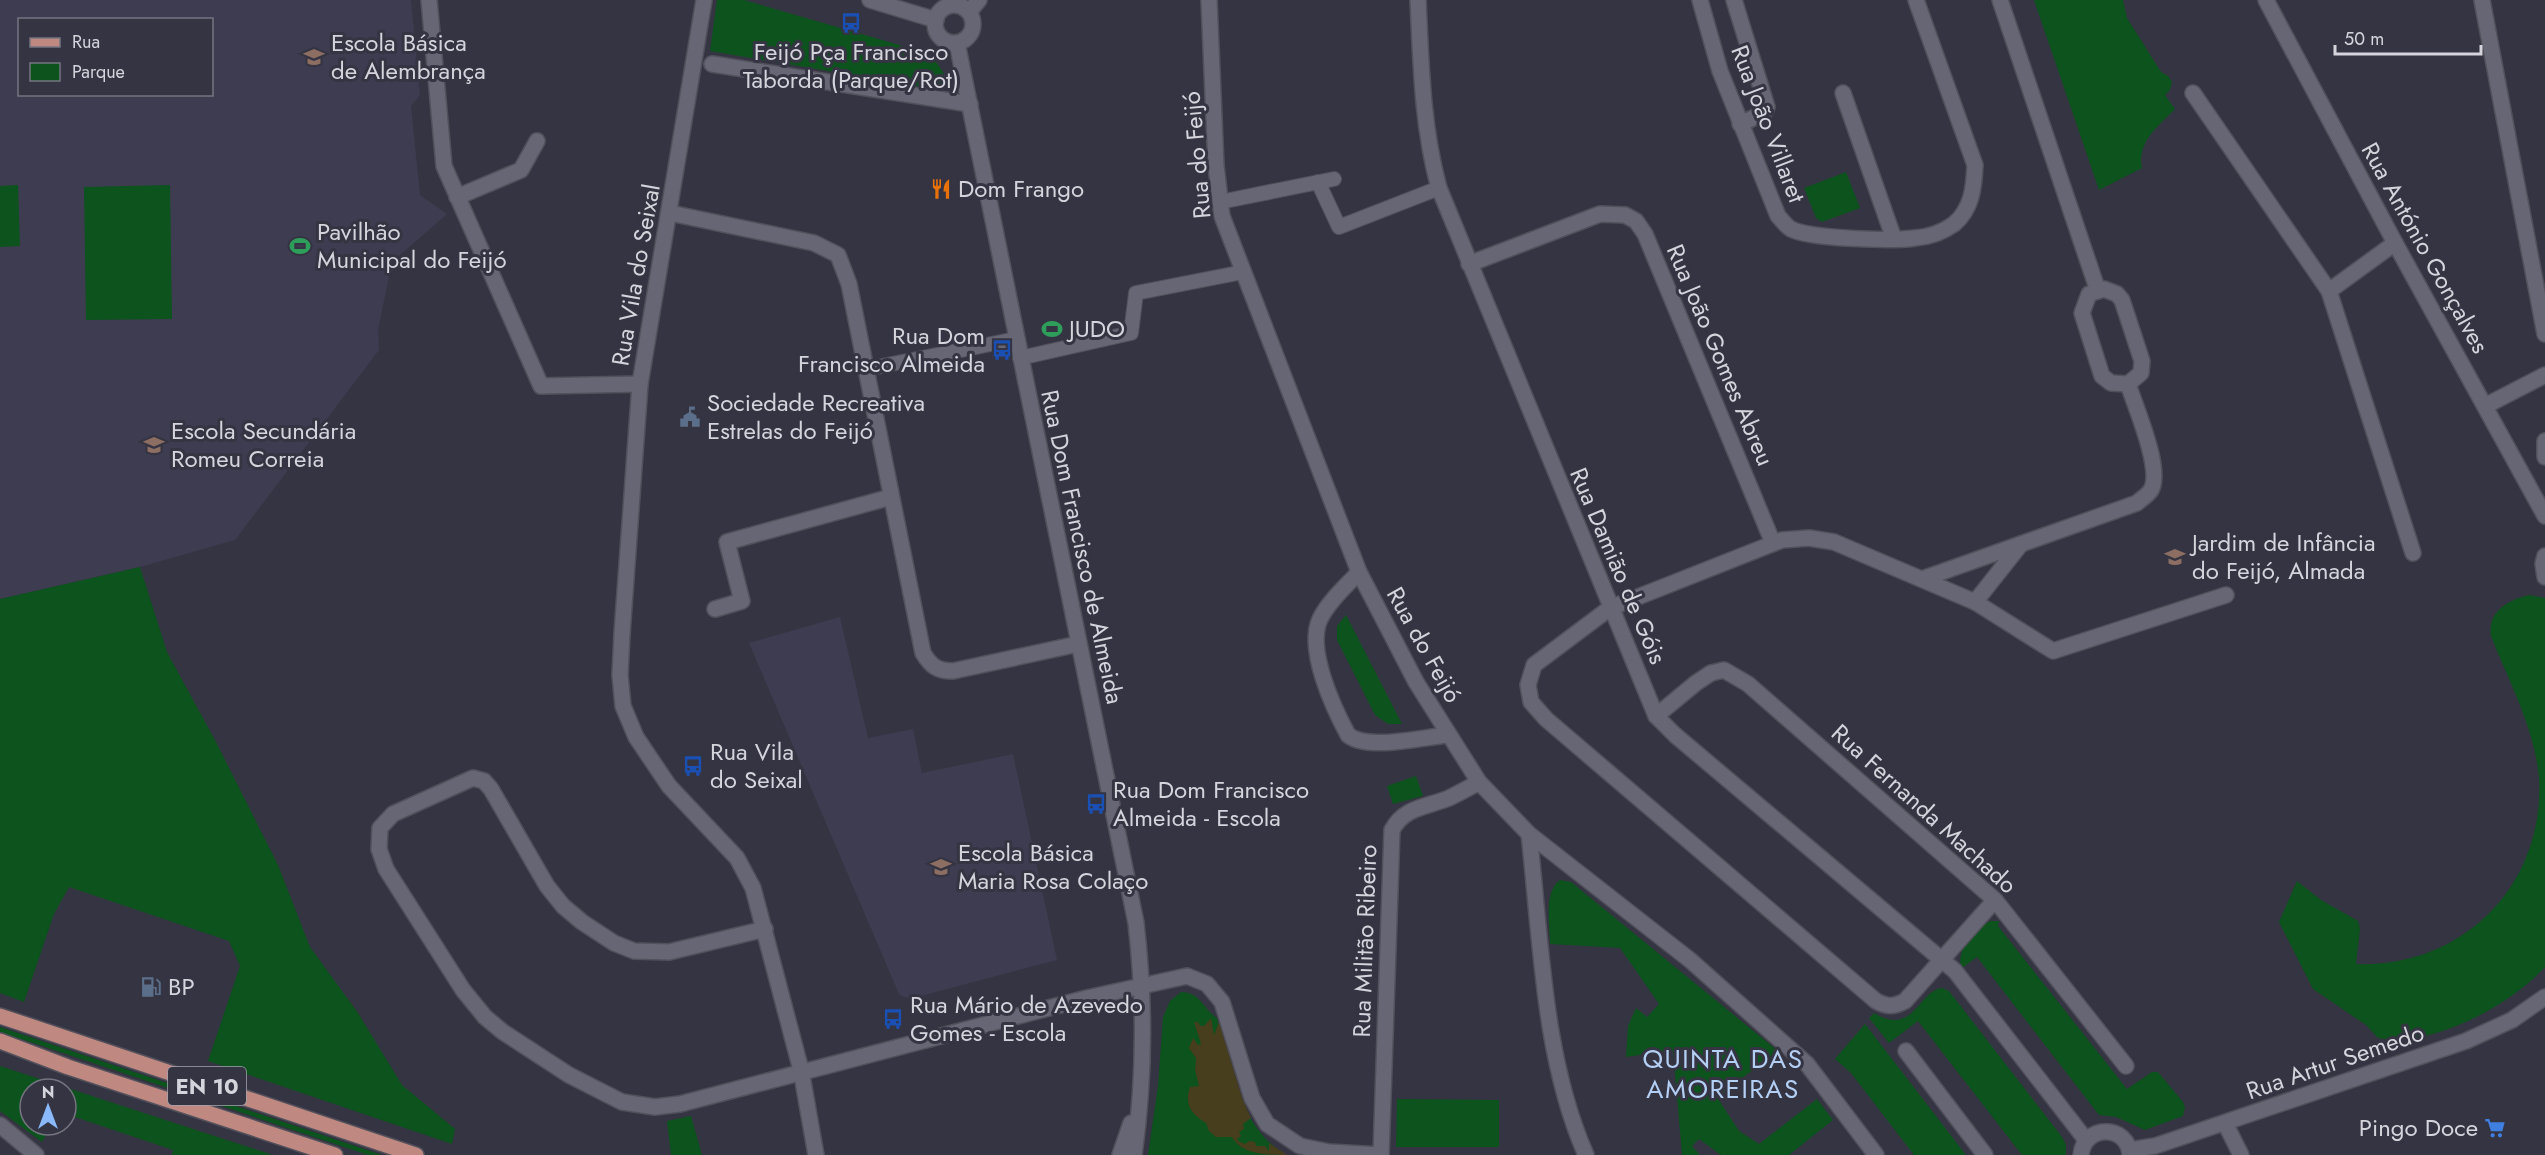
<svg xmlns="http://www.w3.org/2000/svg" width="2545" height="1155" viewBox="0 0 2545 1155" font-family="Jost,sans-serif">
	<style>
		.built { fill: #3e3c50; fill-rule: evenodd }
		.green { fill: #0c531d }
		.sand { fill: #463e1d }
		.lines { fill: none; stroke-linecap: round; stroke-linejoin: round }
		.pedestrian-casing { stroke: #51505b; stroke-width: 16 }
		.minor-casing { stroke: #51505b; stroke-width: 18 }
		.secondary-casing { stroke: #51505b; stroke-width: 18 }
		.primary-casing { stroke: #51505b; stroke-width: 18 }
		.pedestrian { stroke: #676675; stroke-width: 14 }
		.minor { stroke: #676675; stroke-width: 15 }
		.secondary { stroke: #676675; stroke-width: 15 }
		.primary { stroke: #bf8881; stroke-width: 15 }
		.labels { text-anchor: middle; stroke-width: 6; stroke-linejoin: round; paint-order: stroke }
		.shield { fill: #353442; stroke: #a5a4ae; stroke-width: 1.5 }
		.shield-label { font-size: 22px; font-weight: bold; fill: #d5d4dd }
		.poi-label { font-size: 24px; fill: #d5d4dd; stroke: #353442; text-anchor: start }
		.street-label { font-size: 24px; fill: #d5d4dd; stroke: #353442 }
		.neighbourhood-label { font-size: 26px; letter-spacing: 1.5px; fill: #b4cff4; stroke: #353442 }
	</style>
	<rect width="100%" height="100%" fill="#353442"/>
	<!-- built -->
	<g class="built">
		<path d="M0 0H411L420 95 411 106 420 195 447 214 392 262 378 330 379 350 235 540 140 567 0 599ZM20 20H212V94H20Z"/>
		<path d="M840 617 868 738 913 729 922 773 1013 754 1057 960 913 998 904 997 899 994 749 643Z"/>
	</g>
	<!-- green -->
	<g class="green">
		<path d="M717 0H744L920 51C933 56 948 72 946 88L940 90 710 51Z"/>
		<path d="M2034 0H2123L2127 18 2161 72 2168 76 2172 82 2170 90 2165 95 2175 109C2158 127 2137 141 2142 168L2099 190Z"/>
		<path d="M1846 172 1860 208 1822 222 1816 218 1804 188Z"/>
		<path d="M18 185 20 246 0 247V186Z"/>
		<path d="M170 185 172 319 86 320 84 187Z"/>
		<path d="M140 567 167 652 216 742 278 865 310 947 358 1013 402 1085 455 1129 452 1144 208 1061 240 966 229 941 69 887 54 914 24 1002 0 993V599Z"/>
		<path d="M2529 595 2545 598V967C2509 1006 2432 1048 2378 1038L2366 1025 2313 989 2279 922 2297 881 2321 900 2358 921 2360 929 2356 964C2462 968 2545 886 2539 778 2535 729 2509 682 2491 636 2487 612 2508 600 2529 595Z"/>
		<path d="M1346 615 1402 724H1388L1375 715 1337 640V626Z"/>
		<path d="M1416 776 1423 796 1393 804 1387 786Z"/>
		<path d="M1560 880 1571 882 1778 1051 1717 1097 1739 1131 1759 1144 1817 1099 1833 1120 1789 1155H1721L1699 1139 1692 1146 1700 1155H1682L1673 1050 1626 1057 1628 1026 1636 1008 1647 1017 1659 1004 1620 948 1550 944C1550 925 1543 892 1560 880Z"/>
		<path d="M1991 921H1999L1998 926 2127 1089 2152 1072H2158L2183 1102 2185 1107 2183 1116 2145 1130 2116 1117 2099 1115 1977 957 1962 968C1954 952 1976 927 1991 921Z"/>
		<path d="M1942 988 1949 991 2062 1137 2066 1145V1155H2022L1918 1021 1889 1043 1869 1018 1874 1013C1914 1037 1918 991 1942 988Z"/>
		<path d="M1181 992C1201 992 1203 1009 1217 1018 1231 1065 1239 1129 1287 1155H1148L1158 1086 1163 1017 1170 1001Z"/>
		<path d="M1865 1024 1966 1155H1914L1851 1073 1835 1059Z"/>
		<path d="M0 1027 382 1155H368L0 1032Z"/>
		<path d="M0 1066 273 1155H172L173 1150 66 1114V1089H30V1125H52L42 1142 0 1111Z"/>
		<path d="M1397 1099 1499 1100V1147H1396Z"/>
		<path d="M691 1116 702 1155H671L667 1121Z"/>
	</g>
	<!-- sand -->
	<path class="sand" d="M1211 1018 1214 1035 1219 1022 1242 1098 1251 1118 1243 1124 1244 1129 1239 1132 1241 1136 1237 1139 1238 1141 1245 1144 1249 1141 1255 1142 1256 1146H1265L1269 1151V1143L1287 1155C1268 1155 1242 1155 1232 1137H1216L1209 1131 1206 1123C1191 1114 1184 1104 1190 1087L1199 1086 1195 1070 1196 1058 1189 1048 1193 1038 1198 1045 1201 1044 1194 1022H1198L1200 1026H1204Z"/>
	<g class="lines">
		<!-- pedestrian casing -->
		<g class="pedestrian-casing">
			<g id="pedestrian">
				<path d="M1318 182 1339 227 1439 188"/>
				<path d="M1220 202 1334 179"/>
				<path d="M1020 358 1131 333 1136 293 1243 272"/>
				<path d="M867 369 1016 339"/>
			</g>
		</g>
		<!-- minor casing -->
		<g class="minor-casing">
			<g id="minor">
				<path d="M429 0 444 166 541 386 640 384"/>
				<path d="M704 0 640 384 622 634 620 675 623 706 636 737 669 786 737 858 753 888 801 1070 816 1155"/>
				<path d="M1209 0 1216 166 1222 216 1359 572 1416 682 1479 782 1529 834 1690 960 1807 1064 1876 1155"/>
				<path d="M1418 0C1421 64 1422 126 1439 188L1656 716 1675 735 1955 971 2086 1140"/>
				<path d="M1700 0 1720 71 1778 216C1782 220 1786 226 1791 229 1810 239 1893 241 1915 238 1929 237 1943 232 1954 224 1972 209 1974 187 1975 165L1916 0"/>
				<path d="M1734 0 1767 107 1764 113 1740 124"/>
				<path d="M2000 0 2098 291"/>
				<path d="M2266 0 2395 243 2545 516"/>
				<path d="M2482 0 2545 334"/>
				<path d="M712 64 970 104"/>
				<path d="M1843 93 1894 239"/>
				<path d="M2193 93 2329 291 2413 553"/>
				<path d="M457 197 521 170 537 141"/>
				<path d="M670 213 814 243 838 255 849 284 923 653C931 666 937 671 953 671L1078 644"/>
				<path d="M1469 264 1600 214 1625 215 1636 221 1645 234 1773 543"/>
				<path d="M2104 289 2117 294 2122 300 2142 361 2141 373 2128 384 2111 383 2102 376 2082 313 2089 294Z"/>
				<path d="M2329 291 2395 243"/>
				<path d="M2485 406 2545 375"/>
				<path d="M2545 441V457"/>
				<path d="M2545 556 2543 564 2545 577"/>
				<path d="M1359 572C1346 586 1329 601 1320 619 1306 649 1333 707 1348 735 1367 751 1423 737 1448 735"/>
				<path d="M1922 579 2137 503C2141 499 2148 495 2151 490 2163 470 2135 406 2128 384"/>
				<path d="M1975 602 2021 544"/>
				<path d="M715 609 742 601 727 542 891 497"/>
				<path d="M1656 716 1696 683 1711 673 1724 670 1748 684 1995 900 2126 1066"/>
				<path d="M1529 834C1541 939 1543 1058 1586 1155"/>
				<path d="M1995 900 1905 1001C1894 1007 1887 1007 1876 1001L1546 719 1531 702 1528 685 1534 665 1610 608 1782 540 1809 538 1834 542 1975 602 2053 651 2226 595"/>
				<path d="M765 929 669 952 634 951 614 943 582 922 563 906 547 886 491 789 484 781 473 778 393 814 380 828 379 849 386 869 463 990 485 1017 503 1032 569 1075 622 1102 655 1107 680 1104 1087 998 1187 976 1207 984 1222 1002 1252 1098 1267 1124 1300 1146 1329 1152 1381 1155"/>
				<path d="M1906 1051 1985 1155"/>
				<path d="M2225 1123 2241 1155"/>
				<path d="M0 1125 36 1155"/>
				<path d="M2130 1150 2155 1146 2466 1041 2512 1020 2545 997"/>
				<path d="M1381 1155 1392 830C1404 807 1427 807 1449 798 1459 793 1469 788 1479 782"/>
				<path d="M2081 1155C2084 1124 2128 1124 2130 1155"/>
			</g>
		</g>
		<!-- secondary casing -->
		<g class="secondary-casing">
			<g id="secondary">
				<path d="M870 0 936 20"/>
				<circle cx="954" cy="24" r="19"/>
				<path d="M969 12 979 0"/>
				<path d="M957 43 1136 923C1145 1001 1145 1077 1134 1155"/>
				<path d="M1120 1155 1131 1123"/>
			</g>
		</g>
		<!-- primary casing -->
		<g class="primary-casing">
			<g id="primary">
				<path d="M0 1016 416 1155"/>
				<path d="M0 1041 68 1067 335 1155"/>
			</g>
		</g>
		<!-- pedestrian -->
		<use href="#pedestrian" class="pedestrian"/>
		<!-- minor -->
		<use href="#minor" class="minor"/>
		<!-- secondary -->
		<use href="#secondary" class="secondary"/>
		<!-- primary -->
		<use href="#primary" class="primary"/>
	</g>
	<!-- icons -->
	<defs>
		<g id="bus-bare" transform="scale(1.62)"><path d="M-5-6H5V4H4V6H2V4H-2V6H-4V4H-5ZM-3.5-4V0h7V-4ZM-3.5 1.2v1.5H-2V1.2ZM2 1.2v1.5H3.5V1.2Z" fill="#1a4fb4" stroke="#353442" stroke-width="2.5" paint-order="stroke"/></g>
		<g id="school-bare" transform="scale(1.62)"><path d="M0-5L7-2L0 1L-7-2ZM-4 1L0 2.5L4 1V4Q0 6-4 4Z" fill="#8d6e63" stroke="#353442" stroke-width="2.5" paint-order="stroke"/></g>
		<g id="restaurant-bare" transform="scale(1.62)"><path d="M-5-6h1v4h1v-4h1v4h1v-4h1v5L-1.5 .5V6h-2V.5L-5-1ZM5-6V6H3V1.5H1.5Q1.5-4 5-6Z" fill="#e8710a" stroke="#353442" stroke-width="2.5" paint-order="stroke"/></g>
		<g id="stadium-bare" transform="scale(1.62)"><path d="M0-5a6.5 5 0 1 0 0 10a6.5 5 0 1 0 0-10ZM-3.5-1.8h7v3.6h-7Z" fill="#2e9e5b" stroke="#353442" stroke-width="2.5" paint-order="stroke"/></g>
		<g id="civic-bare" transform="scale(1.62)"><path d="M-.6-6.5H3V-4.5H.6V-3L4-1V1h2V6H-6V1h2V-1L-.6-3ZM-1.2 2.5V6h2.4V2.5Z" fill="#5c6f8a" stroke="#353442" stroke-width="2.5" paint-order="stroke"/></g>
		<g id="fuel-bare" transform="scale(1.62)"><path d="M-5.5-6h7V0h2V4h1.3V-2.5L3-4.5l.8-.8L6-3V5H2.5V1h-1V6h-7ZM-4.2-4.7v3.2H.2V-4.7Z" fill="#5c6f8a" stroke="#353442" stroke-width="2.5" paint-order="stroke"/></g>
		<g id="supermarket-bare" transform="scale(1.62)"><path d="M-6-5.5h2.5l.6 2H6L4.5 2H-2.5L-4.4-4H-6ZM-1.5 3.2a1.3 1.3 0 1 0 .1 0ZM3 3.2a1.3 1.3 0 1 0 .1 0Z" fill="#3f7fe0" stroke="#353442" stroke-width="2.5" paint-order="stroke"/></g>
	</defs>
	<g fill-rule="evenodd">
		<use href="#bus-bare" x="851" y="23"/>
		<use href="#school-bare" x="314" y="57"/>
		<use href="#restaurant-bare" x="941" y="189"/>
		<use href="#stadium-bare" x="300" y="246"/>
		<use href="#stadium-bare" x="1052" y="329"/>
		<use href="#bus-bare" x="1002" y="350"/>
		<use href="#civic-bare" x="690" y="417"/>
		<use href="#school-bare" x="154" y="445"/>
		<use href="#school-bare" x="2175" y="557"/>
		<use href="#bus-bare" x="693" y="766"/>
		<use href="#bus-bare" x="1096" y="804"/>
		<use href="#school-bare" x="941" y="867"/>
		<use href="#fuel-bare" x="151" y="987"/>
		<use href="#bus-bare" x="893" y="1019"/>
		<use href="#supermarket-bare" x="2495" y="1128"/>
	</g>
	<g class="labels">
		<!-- shield labels -->
		<rect class="shield" x="168" y="1067" width="78" height="38" rx="4.5"/>
		<g class="shield-label">
			<text x="207" y="1094">EN 10</text>
		</g>
		<!-- poi labels -->
		<g class="poi-label">
			<text x="331" y="51">Escola Básica<tspan x="331" dy="28">de Alembrança</tspan></text>
			<text x="851" y="60" text-anchor="middle">Feijó Pça Francisco<tspan x="851" dy="28">Taborda (Parque/Rot)</tspan></text>
			<text x="958" y="197">Dom Frango</text>
			<text x="317" y="240">Pavilhão<tspan x="317" dy="28">Municipal do Feijó</tspan></text>
			<text x="1069" y="337">JUDO</text>
			<text x="985" y="344" text-anchor="end">Rua Dom<tspan x="985" dy="28">Francisco Almeida</tspan></text>
			<text x="707" y="411">Sociedade Recreativa<tspan x="707" dy="28">Estrelas do Feijó</tspan></text>
			<text x="171" y="439">Escola Secundária<tspan x="171" dy="28">Romeu Correia</tspan></text>
			<text x="2192" y="551">Jardim de Infância<tspan x="2192" dy="28">do Feijó, Almada</tspan></text>
			<text x="710" y="760">Rua Vila<tspan x="710" dy="28">do Seixal</tspan></text>
			<text x="1113" y="798">Rua Dom Francisco<tspan x="1113" dy="28">Almeida - Escola</tspan></text>
			<text x="958" y="861">Escola Básica<tspan x="958" dy="28">Maria Rosa Colaço</tspan></text>
			<text x="168" y="995">BP</text>
			<text x="910" y="1013">Rua Mário de Azevedo<tspan x="910" dy="28">Gomes - Escola</tspan></text>
			<text x="2478" y="1136" text-anchor="end">Pingo Doce</text>
		</g>
		<!-- street labels -->
		<g class="street-label">
			<text transform="translate(1768 124) rotate(69)" y="8">Rua João Villaret</text>
			<text transform="translate(1197 155) rotate(-95)" y="8">Rua do Feijó</text>
			<text transform="translate(2425 248) rotate(61)" y="8">Rua António Gonçalves</text>
			<text transform="translate(636 275) rotate(-80)" y="8">Rua Vila do Seixal</text>
			<text transform="translate(1720 355) rotate(67)" y="8">Rua João Gomes Abreu</text>
			<text transform="translate(1082 547) rotate(78)" y="8">Rua Dom Francisco de Almeida</text>
			<text transform="translate(1618 566) rotate(67)" y="8">Rua Damião de Góis</text>
			<text transform="translate(1424 645) rotate(61)" y="8">Rua do Feijó</text>
			<text transform="translate(1924 809) rotate(42)" y="8">Rua Fernanda Machado</text>
			<text transform="translate(1365 941) rotate(-88)" y="8">Rua Militão Ribeiro</text>
			<text transform="translate(2335 1062) rotate(-19)" y="8">Rua Artur Semedo</text>
		</g>
		<!-- neighbourhood labels -->
		<g class="neighbourhood-label">
			<text x="1723" y="1068">QUINTA DAS<tspan x="1723" dy="30">AMOREIRAS</tspan></text>
		</g>
	</g>
	<!-- legend -->
	<rect x="18" y="18" width="195" height="78" fill="#353442" stroke="#757480" stroke-width="1.5"/>
	<rect x="30" y="38" width="30" height="9" fill="#bf8881" stroke="#757480" stroke-width="1.5"/>
	<text x="72" y="48" font-size="18" fill="#d5d4dd">Rua</text>
	<rect x="30" y="63" width="30" height="18" fill="#0c531d" stroke="#757480" stroke-width="1.5"/>
	<text x="72" y="78" font-size="18" fill="#d5d4dd">Parque</text>
	<!-- north arrow -->
	<g transform="translate(48 1107)"><circle r="28" fill="#353442" stroke="#757480" stroke-width="1.5"/>
	<path d="M0-4.5L10 22L0 15L-10 22Z" fill="#8abafc"/>
	<text y="-9" font-size="16" font-weight="bold" text-anchor="middle" fill="#d5d4dd">N</text>
	</g>
	<!-- scale -->
	<path d="M2335 45v9h146v-9" fill="none" stroke="#d5d4dd" stroke-width="3"/>
	<text x="2344" y="45" font-size="18" fill="#d5d4dd" stroke="#353442" stroke-width="4.5" paint-order="stroke">50 m</text>
</svg>
